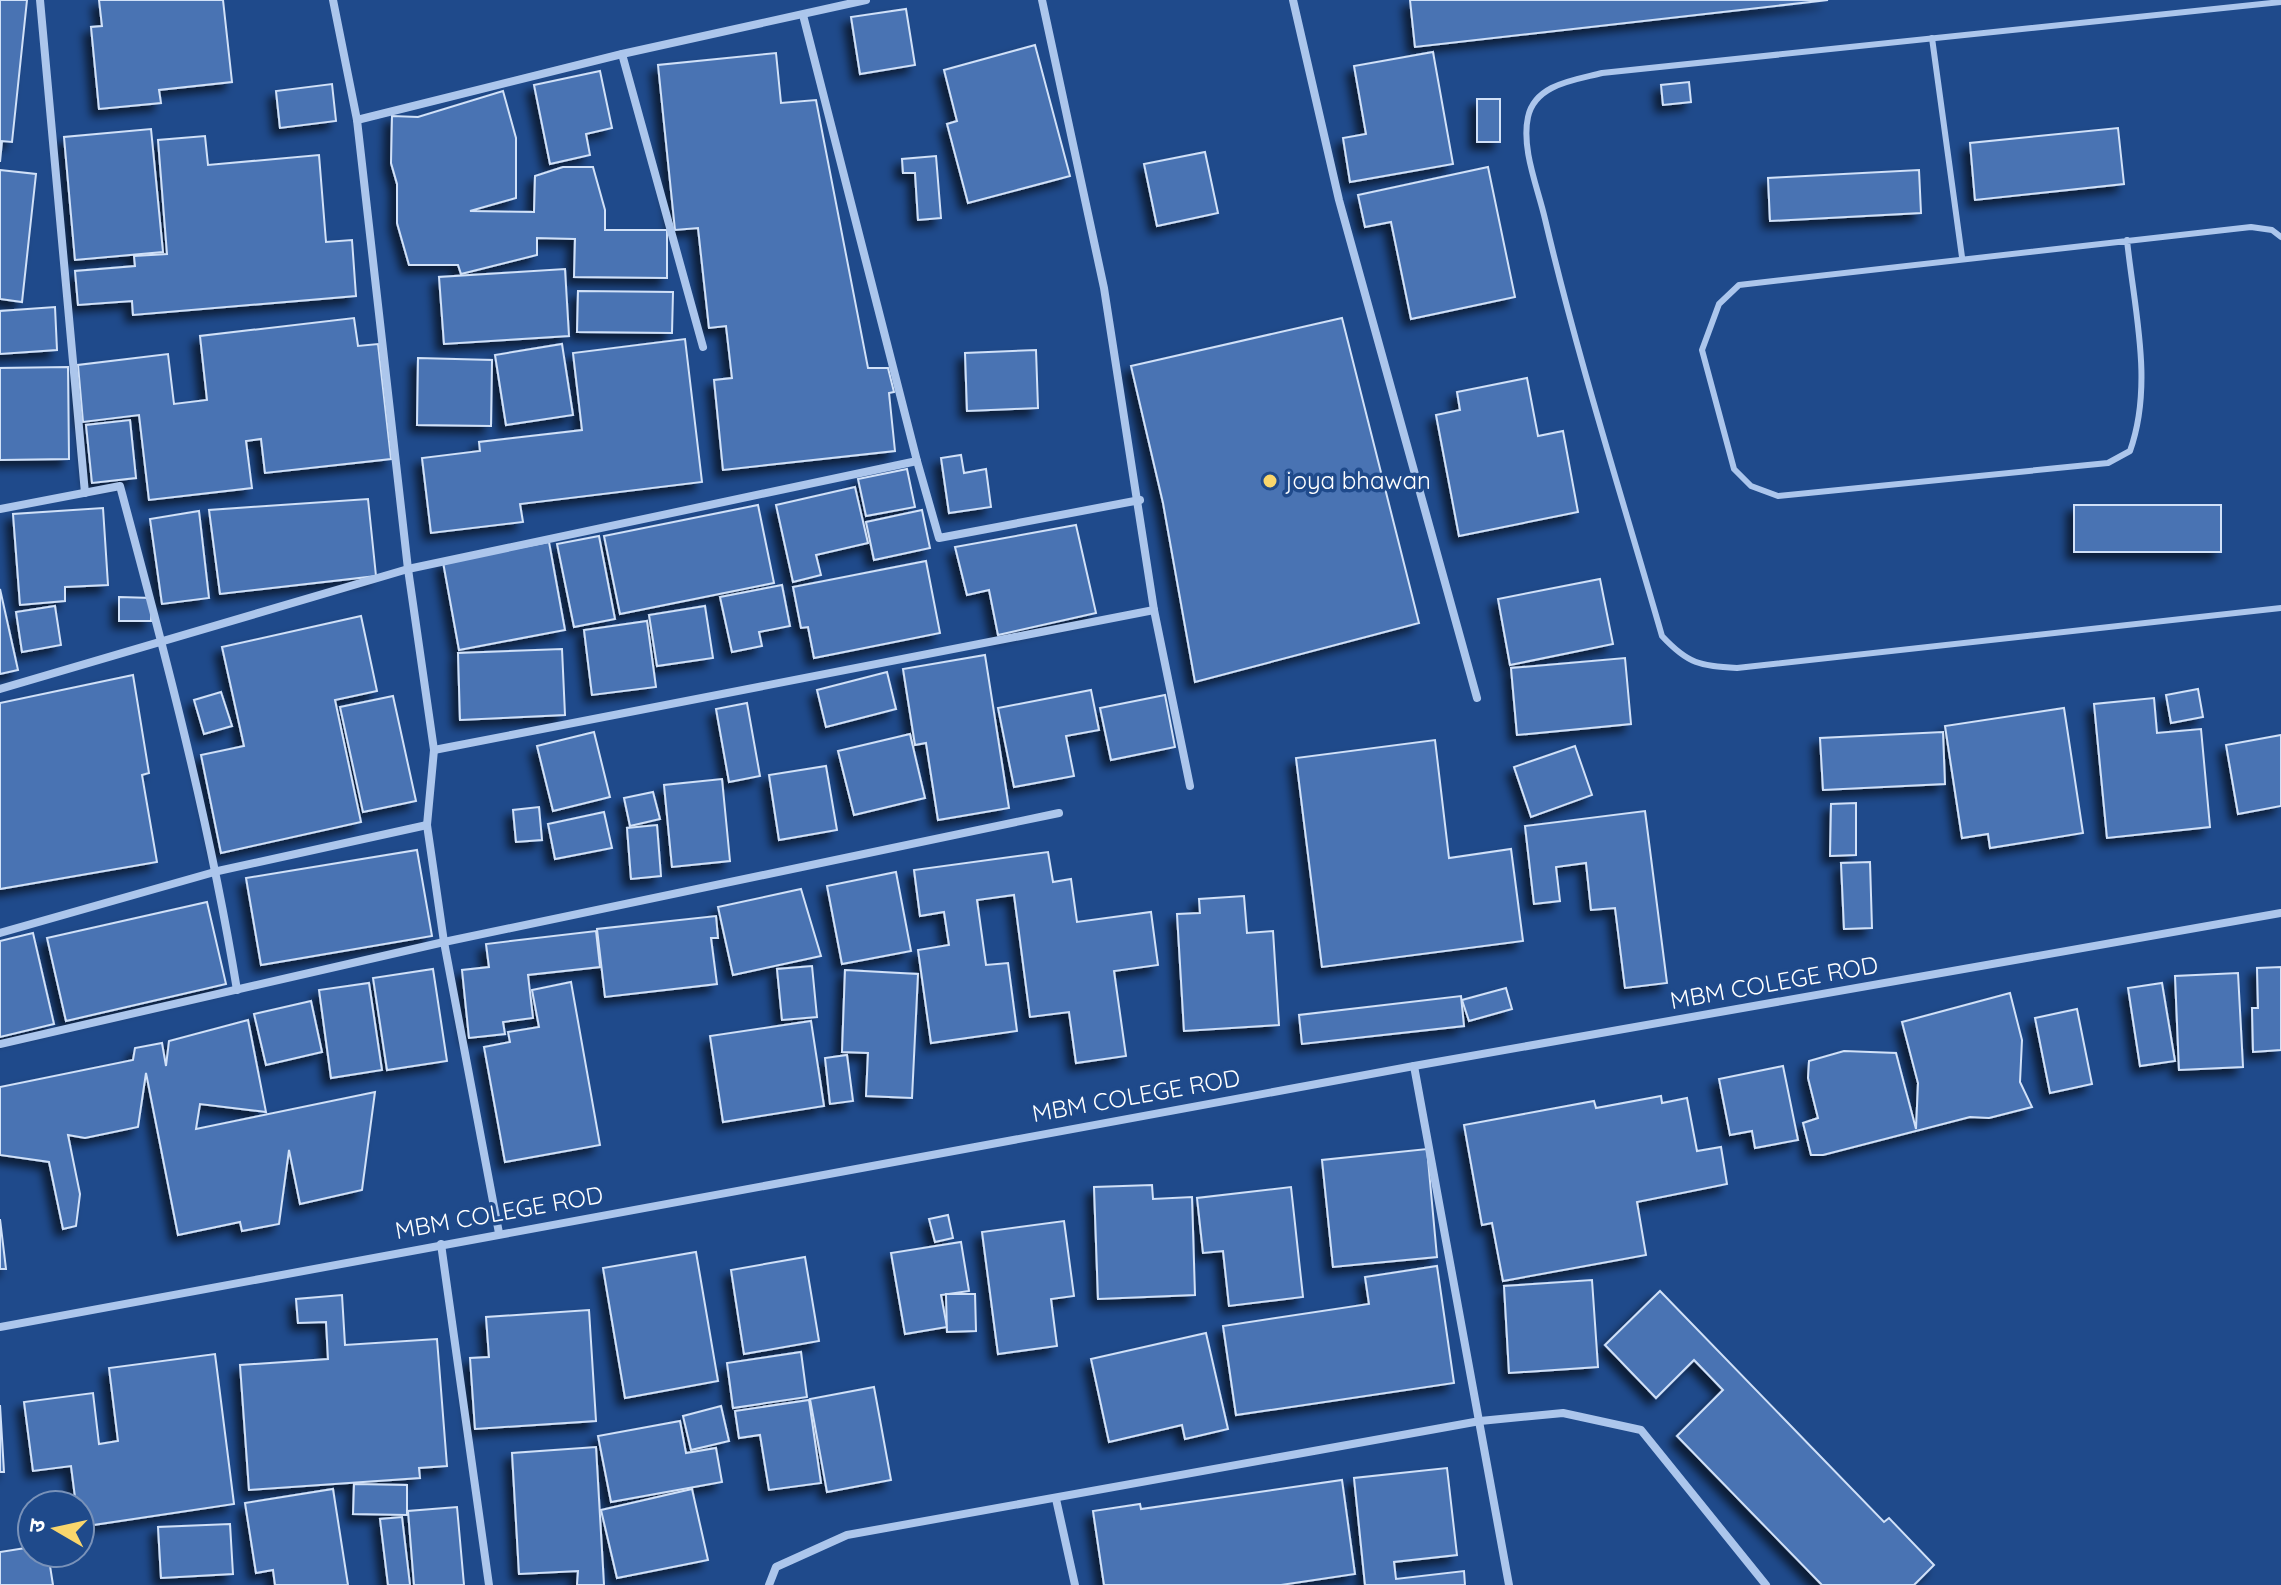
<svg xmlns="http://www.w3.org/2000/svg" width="2281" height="1585" viewBox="0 0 2281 1585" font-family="Quicksand,'Noto Sans Devanagari',sans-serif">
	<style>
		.building { fill: #4873b3; stroke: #d1e1f8; stroke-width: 2; filter: url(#shadow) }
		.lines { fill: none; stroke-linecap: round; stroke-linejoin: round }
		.lane { stroke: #acc6ec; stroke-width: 6 }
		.street { stroke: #acc6ec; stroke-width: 8 }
		.poi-dot { fill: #f9d66c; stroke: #1f4a8b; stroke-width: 3 }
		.labels { text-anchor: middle; stroke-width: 7; stroke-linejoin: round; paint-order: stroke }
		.poi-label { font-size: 24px; fill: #fff; stroke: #1f4a8b; text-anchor: start }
		.street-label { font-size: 24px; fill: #fff; stroke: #1f4a8b }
	</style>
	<defs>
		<filter id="shadow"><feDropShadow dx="-7" dy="7" stdDeviation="4" flood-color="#0009"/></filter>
	</defs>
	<rect width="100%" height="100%" fill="#1f4a8b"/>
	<!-- building -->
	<g class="building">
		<path d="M0 0H27L12 142 2 141 0 162Z"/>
		<path d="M99 0H223L232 82 159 90 161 103 99 109 91 27 102 26Z"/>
		<path d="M1410 0H1828L1415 47Z"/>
		<path d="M906 9 915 65 860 74 851 17Z"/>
		<path d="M1035 45 1070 176 968 203 947 124 957 121 944 70Z"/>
		<path d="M1433 52 1453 164 1350 182 1343 138 1366 134 1354 66Z"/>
		<path d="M776 53 781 103 816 100 868 368H888L894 392 889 393 895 451 723 470 714 380 732 378 726 326 709 328 698 228 675 230 658 65Z"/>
		<path d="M600 71 612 128 586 134 590 155 550 164 534 85Z"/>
		<path d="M1689 82 1691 102 1663 105 1661 85Z"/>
		<path d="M332 84 336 121 280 128 276 91Z"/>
		<path d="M503 91 516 138V198L470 211 534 212 535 176 563 167H593L605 210V230H667V278L574 277 575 239 537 238V255L461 274 458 265H409L397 223V184L391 163 392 116 418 117Z"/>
		<rect x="1477" y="99" width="23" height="43"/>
		<path d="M2118 128 2124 184 1975 200 1970 143Z"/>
		<path d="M151 129 163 252 75 260 64 137Z"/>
		<path d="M205 136 208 165 319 155 326 242 352 240 356 296 133 315 132 301 78 305 75 271 135 266 134 256 167 254 158 140Z"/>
		<path d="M1205 152 1218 213 1157 226 1144 164Z"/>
		<path d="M936 156 941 218 918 220 915 173H903L902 159Z"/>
		<path d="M1488 167 1515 297 1411 319 1391 222 1365 227 1358 195Z"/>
		<path d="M0 170 36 174 22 302 0 299Z"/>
		<path d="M1919 170 1921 213 1770 221 1768 178Z"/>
		<path d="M565 269 569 336 444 344 439 277Z"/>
		<path d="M578 291 673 292 672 333 577 332Z"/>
		<path d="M55 307 57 350 0 354V311Z"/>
		<path d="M354 318 358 346 378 344 391 459 265 473 261 439 246 441 252 488 149 500 139 415 83 422 78 365 168 354 174 404 207 400 200 336Z"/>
		<path d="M1342 318 1419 623 1195 682 1163 503 1131 366Z"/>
		<path d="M685 339 702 482 520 504 523 522 431 533 422 458 480 451 479 442 582 430 573 353Z"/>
		<path d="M562 344 573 415 506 425 495 355Z"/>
		<path d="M1036 350 1038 408 967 411 965 353Z"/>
		<path d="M418 358 492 360 491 426 417 425Z"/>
		<path d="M68 367 69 459 0 460V368Z"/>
		<path d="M1527 378 1538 436 1563 431 1578 512 1459 536 1436 415 1460 410 1457 392Z"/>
		<path d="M130 420 136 478 92 483 86 425Z"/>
		<path d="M961 455 964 473 986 469 991 507 949 513 941 458Z"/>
		<path d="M907 469 915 507 866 516 858 479Z"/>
		<path d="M855 487 868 543 816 555 821 575 793 582 776 505Z"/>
		<path d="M368 499 376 576 220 594 209 510Z"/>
		<path d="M758 505 774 583 620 614 604 536Z"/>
		<rect x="2074" y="505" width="147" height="47"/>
		<path d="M103 508 108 585 65 587V601L20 605 13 514Z"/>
		<path d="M922 510 930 548 874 560 866 522Z"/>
		<path d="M199 511 209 598 162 604 150 519Z"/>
		<path d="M1076 525 1096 613 998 635 989 590 967 595 955 547Z"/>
		<path d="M599 536 615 619 574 627 557 544Z"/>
		<path d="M549 542 565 630 459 650 443 562Z"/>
		<path d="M926 561 940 633 814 658 808 627 801 628 793 587Z"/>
		<path d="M1600 579 1613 644 1510 665 1498 599Z"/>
		<path d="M782 585 790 626 759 632 762 646 732 652 720 597Z"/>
		<path d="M0 589 18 670 0 674Z"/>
		<path d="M119 597 152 598 151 621H119Z"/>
		<path d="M55 606 61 645 22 652 16 612Z"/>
		<path d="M705 606 713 658 657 666 649 615Z"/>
		<path d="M361 616 377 691 335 700 361 822 221 853 201 755 244 746 222 647Z"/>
		<path d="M647 621 656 687 592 695 584 630Z"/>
		<path d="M562 649 565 715 460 720 458 653Z"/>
		<path d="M985 655 1009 808 938 820 926 743 915 745 903 669Z"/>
		<path d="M1625 658 1631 724 1517 735 1511 668Z"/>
		<path d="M887 672 896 709 826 727 817 690Z"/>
		<path d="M133 675 149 773 142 775 157 862 0 889V703Z"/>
		<path d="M2198 689 2203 717 2171 723 2166 695Z"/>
		<path d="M1091 690 1099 730 1066 736 1074 776 1014 787 998 708Z"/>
		<path d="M221 692 232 726 204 734 194 700Z"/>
		<path d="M1165 695 1175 747 1111 760 1100 708Z"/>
		<path d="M393 696 416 801 363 812 340 707Z"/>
		<path d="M2154 698 2157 733 2201 729 2210 827 2107 838 2094 704Z"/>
		<path d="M747 703 760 776 729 782 716 709Z"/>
		<path d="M2064 708 2083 833 1990 848 1988 834 1962 838 1945 726Z"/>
		<path d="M594 732 610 797 553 811 537 746Z"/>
		<path d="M1943 732 1945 784 1823 790 1820 738Z"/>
		<path d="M910 734 925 798 854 815 838 751Z"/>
		<path d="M2281 735V806L2238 814 2226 745Z"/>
		<path d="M1435 740 1449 858 1511 849 1523 941 1322 967 1296 758Z"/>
		<path d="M1575 746 1592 795 1531 817 1514 767Z"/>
		<path d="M826 766 837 830 779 840 769 775Z"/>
		<path d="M722 779 730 861 672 867 664 785Z"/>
		<path d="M653 792 660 819 630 826 624 798Z"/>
		<path d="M1856 803V855L1830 856 1831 804Z"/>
		<path d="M539 807 542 840 516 842 513 810Z"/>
		<path d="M1645 811 1667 983 1625 988 1615 908 1591 910 1586 863 1556 867 1560 901 1534 904 1525 826Z"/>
		<path d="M604 812 612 848 555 859 548 824Z"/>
		<path d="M657 825 661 876 631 879 627 828Z"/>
		<path d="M417 850 432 936 261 965 246 878Z"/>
		<path d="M1048 852 1053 882 1071 879 1077 922 1151 912 1158 965 1114 971 1126 1056 1076 1063 1069 1012 1030 1017 1014 895 977 900 986 965 1008 963 1017 1031 931 1043 918 950 949 945 944 912 920 916 914 870Z"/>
		<path d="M1870 862 1872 928 1844 929 1841 863Z"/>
		<path d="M896 872 911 951 842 964 827 886Z"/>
		<path d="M801 889 821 956 733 975 718 907Z"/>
		<path d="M1244 896 1247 933 1273 931 1279 1025 1184 1031 1177 914 1200 913 1199 899Z"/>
		<path d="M207 902 226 984 66 1021 47 938Z"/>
		<path d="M716 916 718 938H711L717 984 605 997 597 929Z"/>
		<path d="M596 931 600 967 528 975 533 1018 503 1022 505 1034 469 1038 462 970 489 967 486 944Z"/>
		<path d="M33 933 54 1024 0 1037V941Z"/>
		<path d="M812 966 817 1017 782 1020 777 969Z"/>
		<path d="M2281 967V1050L2253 1052 2252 1008H2258L2257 968Z"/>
		<path d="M433 969 447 1061 387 1070 373 978Z"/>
		<path d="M845 970 918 974 912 1098 866 1096 868 1053 842 1052Z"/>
		<path d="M2238 973 2243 1067 2179 1070 2175 976Z"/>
		<path d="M571 982 600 1145 505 1162 484 1047 510 1042 508 1032 539 1027 532 990Z"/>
		<path d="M369 983 382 1070 331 1078 319 990Z"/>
		<path d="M2162 983 2175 1061 2140 1066 2128 988Z"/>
		<path d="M1506 988 1512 1009 1469 1021 1462 1000Z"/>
		<path d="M2010 993 2022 1040 2020 1082 2032 1107 1989 1118 1970 1117 1823 1155H1811L1803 1123 1818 1118 1808 1078 1809 1061 1844 1051 1896 1053 1916 1129 1918 1083 1902 1022Z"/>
		<path d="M1461 996 1464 1026 1302 1044 1299 1015Z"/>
		<path d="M311 1001 322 1052 266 1065 254 1014Z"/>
		<path d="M2077 1009 2092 1084 2050 1093 2035 1018Z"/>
		<path d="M248 1020 266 1112 200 1104 196 1129 375 1092 362 1190 300 1204 289 1150 279 1224 242 1231 240 1222 178 1235 146 1073 138 1127 85 1138 68 1135 80 1194 76 1226 63 1229 49 1162 0 1155V1087L133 1060 135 1048 162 1043 166 1066 169 1041Z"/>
		<path d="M811 1021 824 1106 723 1122 710 1036Z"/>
		<path d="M847 1055 853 1101 830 1104 825 1058Z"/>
		<path d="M1783 1066 1798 1140 1755 1148 1752 1131 1730 1135 1719 1079Z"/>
		<path d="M1661 1096 1662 1103 1687 1098 1697 1151 1721 1147 1727 1184 1637 1202 1646 1255 1503 1281 1492 1223 1482 1225 1464 1125 1594 1101 1596 1108Z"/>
		<path d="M1427 1149 1437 1257 1333 1267 1322 1160Z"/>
		<path d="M1152 1185 1153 1199 1192 1197 1195 1295 1098 1299 1094 1187Z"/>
		<path d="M1291 1187 1303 1297 1229 1306 1223 1251 1203 1253 1197 1198Z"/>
		<path d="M948 1215 953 1238 935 1242 929 1219Z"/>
		<path d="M0 1219 6 1269H0Z"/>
		<path d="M1064 1221 1074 1296 1051 1299 1057 1346 998 1354 982 1232Z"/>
		<path d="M961 1242 969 1291 941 1295 947 1327 905 1334 891 1253Z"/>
		<path d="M696 1252 718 1381 625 1398 603 1268Z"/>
		<path d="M805 1257 819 1341 744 1354 731 1270Z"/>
		<path d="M1437 1266 1454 1383 1236 1415 1223 1326 1369 1304 1365 1277Z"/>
		<path d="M1592 1280 1598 1367 1509 1373 1504 1286Z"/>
		<path d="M1660 1291 1884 1522 1889 1518 1934 1565 1914 1585H1822L1677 1436 1723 1390 1694 1360 1656 1398 1605 1345Z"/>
		<path d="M946 1294H975L976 1331 947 1332Z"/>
		<path d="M342 1295 345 1345 437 1339 447 1466 419 1468 420 1478 249 1490 240 1365 328 1359 326 1322 298 1323 296 1299Z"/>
		<path d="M589 1310 596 1421 475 1429 470 1358 489 1357 486 1317Z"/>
		<path d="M1206 1333 1228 1429 1185 1439 1182 1425 1109 1442 1091 1359Z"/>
		<path d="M801 1352 807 1397 733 1408 727 1363Z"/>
		<path d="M215 1354 234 1504 80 1527V1505H76L71 1466 33 1471 24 1402 93 1393 99 1444 118 1441 109 1368Z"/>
		<path d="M874 1387 891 1480 827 1492 810 1399Z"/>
		<path d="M809 1400 821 1483 769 1490 760 1435 739 1438 735 1411Z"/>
		<path d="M0 1405 4 1472H0Z"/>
		<path d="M721 1406 729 1441 691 1450 683 1416Z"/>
		<path d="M680 1421 686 1453 716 1448 722 1482 611 1502 598 1436Z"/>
		<path d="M596 1447 604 1585H577L578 1571 519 1574 512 1453Z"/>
		<path d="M1447 1468 1457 1555 1394 1562 1396 1579 1464 1571 1465 1585H1365L1354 1478Z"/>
		<path d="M1342 1480 1355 1574 1281 1585H1104L1093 1511 1140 1504 1141 1509Z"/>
		<path d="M354 1484 407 1485V1515L353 1514Z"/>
		<path d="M333 1489 348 1585H275L273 1570 256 1573 245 1503Z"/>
		<path d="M692 1489 708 1560 617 1578 601 1510Z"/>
		<path d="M457 1507 464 1585H414L408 1511Z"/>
		<path d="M402 1517 410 1585H388L380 1519Z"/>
		<path d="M230 1524 233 1574 161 1578 158 1527Z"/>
		<path d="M32 1547V1553H48L53 1585H0V1552Z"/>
	</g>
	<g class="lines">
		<!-- lane -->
		<g class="lane">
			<path d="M2281 2 1602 73C1575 80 1535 84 1528 117 1521 149 1538 188 1545 219 1578 359 1622 497 1662 636 1688 664 1700 666 1737 668L2281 608"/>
			<path d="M1932 38 1962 257"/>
			<path d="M2127 240C2134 309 2154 384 2130 451L2108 463 1778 496 1751 486 1734 469 1702 350 1719 304 1739 285 2251 227 2272 230 2281 237"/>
		</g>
		<!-- street -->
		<g class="street">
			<path d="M40 0 85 493"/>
			<path d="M333 0 357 120 408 569 434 750 427 825 444 942 499 1233"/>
			<path d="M1042 0 1104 288 1154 610 1190 786"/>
			<path d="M1293 0 1339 200 1477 698"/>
			<path d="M622 54 703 347"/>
			<path d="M357 120 622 54 866 0"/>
			<path d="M917 461 939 538 1140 500"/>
			<path d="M0 509 120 486C165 653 209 819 237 990"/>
			<path d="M0 689 408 569 917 461 803 15"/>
			<path d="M434 750 1154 610"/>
			<path d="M0 933 218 871 427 825"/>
			<path d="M0 1044 444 942 1059 813"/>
			<path d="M1414 1066 1509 1585"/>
			<path d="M441 1244 489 1585"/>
			<path d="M0 1327 1414 1066 2281 913"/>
			<path d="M1056 1499 1075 1585"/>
			<path d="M769 1585 776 1567 847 1535 1480 1421 1563 1413 1641 1430 1766 1585"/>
		</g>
	</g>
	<!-- markers -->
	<circle class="poi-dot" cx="1270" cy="481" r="8"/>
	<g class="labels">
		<!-- poi labels -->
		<g class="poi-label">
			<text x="1286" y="489">joya bhawan</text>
		</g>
		<!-- street labels -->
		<g class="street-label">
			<text transform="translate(1774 983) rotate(-10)" y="8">MBM COLEGE ROD</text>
			<text transform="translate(1136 1096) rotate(-10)" y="8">MBM COLEGE ROD</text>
			<text transform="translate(499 1213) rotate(-10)" y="8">MBM COLEGE ROD</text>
		</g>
	</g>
	<!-- north arrow -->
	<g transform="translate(56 1529) rotate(279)"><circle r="38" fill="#1f4a8b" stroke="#7992b9" stroke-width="2"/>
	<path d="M0-6L14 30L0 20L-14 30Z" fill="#f9d66c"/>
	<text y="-12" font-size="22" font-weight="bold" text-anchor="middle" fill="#ffffff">उ</text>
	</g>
</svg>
